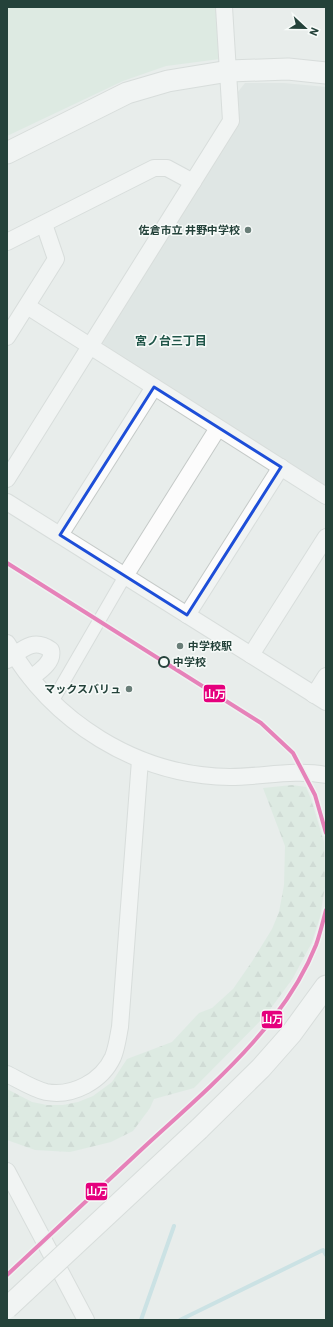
<svg xmlns="http://www.w3.org/2000/svg" width="333" height="1327" viewBox="0 0 333 1327" font-family="'IBM Plex Sans','Noto Sans JP',sans-serif">
	<style>
		.built { fill: #d6dedb }
		.forest { fill: url(#forest-firs) }
		.green { fill: #d1e6d8 }
		.lines { fill: none; stroke-linecap: round; stroke-linejoin: round }
		.stream { stroke: #a9d4db; stroke-width: 4 }
		.pedestrian-casing { stroke: #c5cac8; stroke-width: 14 }
		.minor-casing { stroke: #c5cac8; stroke-width: 18 }
		.tertiary-casing { stroke: #c5cac8; stroke-width: 23 }
		.pedestrian { stroke: #fcfcfc; stroke-width: 12 }
		.minor { stroke: #fcfcfc; stroke-width: 16 }
		.tertiary { stroke: #fcfcfc; stroke-width: 21 }
		.tertiary-bridge-casing { stroke: #c5cac8; stroke-width: 23; stroke-linecap: butt }
		.tertiary-bridge { stroke: #fcfcfc; stroke-width: 21 }
		.metro-1-casing { stroke: #f7fbf9; stroke-width: 7 }
		.metro-1 { stroke: #e5007d; stroke-width: 4 }
		.marked { fill: none; stroke: #1d4ed8; stroke-width: 3; stroke-linejoin: round }
		.poi-dot { fill: #697e78; stroke: #f7fbf9; stroke-width: 1.5 }
		.stop-dot { fill: #f7fbf9; stroke: #24423a; stroke-width: 2 }
		.labels { text-anchor: middle; stroke-width: 3; stroke-linejoin: round; paint-order: stroke }
		.poi-label { font-size: 11px; font-weight: bold; fill: #24423a; stroke: #f7fbf9; text-anchor: end }
		.stop-label { font-size: 11px; font-weight: bold; fill: #24423a; stroke: #f7fbf9; text-anchor: start }
		.neighbourhood-label { font-size: 12px; font-weight: bold; fill: #1f5548; stroke: #f7fbf9 }
		.line-badge { stroke: #f7fbf9; stroke-width: 1.5 }
		.badge-label { font-size: 11px; text-anchor: middle; font-weight: bold; fill: #fff }
	</style>
	<defs>
		<pattern id="forest-firs" width="22" height="20" patternUnits="userSpaceOnUse"><rect width="22" height="20" fill="#d1e6d8"/><path d="M5 1l3.5 6h-7zM16 11l3.5 6h-7z" fill="#b3c6ba"/></pattern>
	</defs>
	<rect width="100%" height="100%" fill="#e8edeb"/>
	<!-- built -->
	<path class="built" d="M245 83H284L326 87V487L104 346 102 339 239 121 237 93Z"/>
	<!-- forest -->
	<path class="forest" d="M292 785 306 787 311 799 324 842 325 887 320 917 312 942 293 978 266 1015 194 1088 154 1099 150 1108 133 1131 111 1142 70 1152 35 1150 7 1140V1089L32 1102 47 1105H63L78 1102 93 1096 112 1082 127 1059 172 1042 199 1013 212 1008 233 989 253 960 272 929 279 912 284 885 285 846 263 788Z"/>
	<!-- green -->
	<path class="green" d="M7 7H216L220 59 166 66 123 81 7 136Z"/>
	<g class="lines">
		<!-- stream -->
		<g class="stream">
			<path d="M141 1320 174 1226"/>
			<path d="M180 1320 323 1250 326 1255"/>
		</g>
		<!-- pedestrian casing -->
		<g class="pedestrian-casing">
			<path id="pedestrian" d="M52 702 125 576"/>
		</g>
		<!-- minor casing -->
		<g class="minor-casing">
			<g id="minor">
				<path d="M7 242 154 168H167L193 182"/>
				<path d="M27 306 326 496"/>
				<path d="M7 337 56 259 44 224"/>
				<path d="M7 479 231 121 224 7"/>
				<path d="M7 502 326 702"/>
				<path d="M60 535 154 387"/>
				<path d="M125 576 218 428"/>
				<path d="M187 615 281 467"/>
				<path d="M7 643C52 722 137 776 230 777 262 777 294 769 326 775"/>
				<path d="M251 655 326 537"/>
				<path d="M7 660C22 650 33 637 51 650 54 662 40 671 31 678"/>
				<path d="M314 695 326 676"/>
				<path d="M7 1074C19 1080 33 1089 46 1092 73 1097 102 1081 113 1057 117 1047 118 1037 120 1027L140 760"/>
				<path d="M7 1171 86 1320"/>
			</g>
		</g>
		<!-- tertiary casing -->
		<g class="tertiary-casing">
			<g id="tertiary">
				<path d="M7 153 127 93 168 81 229 71 288 69 326 73"/>
				<path d="M199 1129 261 1068 291 1034 326 986"/>
			</g>
		</g>
		<!-- pedestrian -->
		<use href="#pedestrian" class="pedestrian"/>
		<!-- minor -->
		<use href="#minor" class="minor"/>
		<!-- tertiary -->
		<use href="#tertiary" class="tertiary"/>
		<!-- tertiary-bridge casing -->
		<g class="tertiary-bridge-casing">
			<path id="tertiary-bridge" d="M7 1308 199 1129"/>
		</g>
		<!-- tertiary-bridge -->
		<use href="#tertiary-bridge" class="tertiary-bridge"/>
		<!-- metro-1 casing -->
		<g class="metro-1-casing">
			<g id="metro-1">
				<path d="M7 563 261 723 293 753 315 795 326 833"/>
				<path d="M7 1275C52 1233 97 1191 142 1149 206 1090 283 1028 316 945 320 934 323 921 326 910"/>
			</g>
		</g>
		<!-- metro-1 -->
		<use href="#metro-1" class="metro-1"/>
	</g>
	<!-- marked area -->
	<path d="M0 0H333V1327H0ZM154 387 281 467 187 615 60 535Z" fill="#e8edeb" fill-opacity=".55" fill-rule="evenodd"/>
	<path class="marked" d="M154 387 281 467 187 615 60 535Z"/>
	<!-- markers -->
	<g class="poi-dot">
		<circle cx="248" cy="230" r="4"/>
		<circle cx="180" cy="646" r="4"/>
		<circle cx="129" cy="689" r="4"/>
	</g>
	<circle class="stop-dot" cx="164" cy="662" r="5"/>
	<g class="labels">
		<!-- poi labels -->
		<g class="poi-label">
			<text x="240" y="234">佐倉市立 井野中学校</text>
			<text x="188" y="650" text-anchor="start">中学校駅</text>
			<text x="121" y="693">マックスバリュ</text>
		</g>
		<!-- stop labels -->
		<g class="stop-label">
			<text x="173" y="666">中学校</text>
		</g>
		<!-- neighbourhood labels -->
		<g class="neighbourhood-label">
			<text x="171" y="345">宮ノ台三丁目</text>
		</g>
	</g>
	<g class="line-badge">
		<rect x="203" y="684" width="23" height="19" rx="4" fill="#e5007d"/>
		<rect x="261" y="1010" width="22" height="19" rx="4" fill="#e5007d"/>
		<rect x="85" y="1182" width="23" height="19" rx="4" fill="#e5007d"/>
	</g>
	<g class="badge-label">
		<text x="215" y="698">山万</text>
		<text x="272" y="1023">山万</text>
		<text x="97" y="1195">山万</text>
	</g>
	<!-- border -->
	<rect width="333" height="1327" fill="none" stroke="#24423a" stroke-width="16"/>
	<!-- north arrow -->
	<g transform="translate(305 28) rotate(112)" stroke="#f7fbf9" stroke-width="3" paint-order="stroke">
	<path d="M0-3L7 15L0 10L-7 15Z" fill="#24423a"/>
	<text y="-6" font-size="11" font-weight="bold" text-anchor="middle" fill="#24423a">N</text>
	</g>
</svg>
